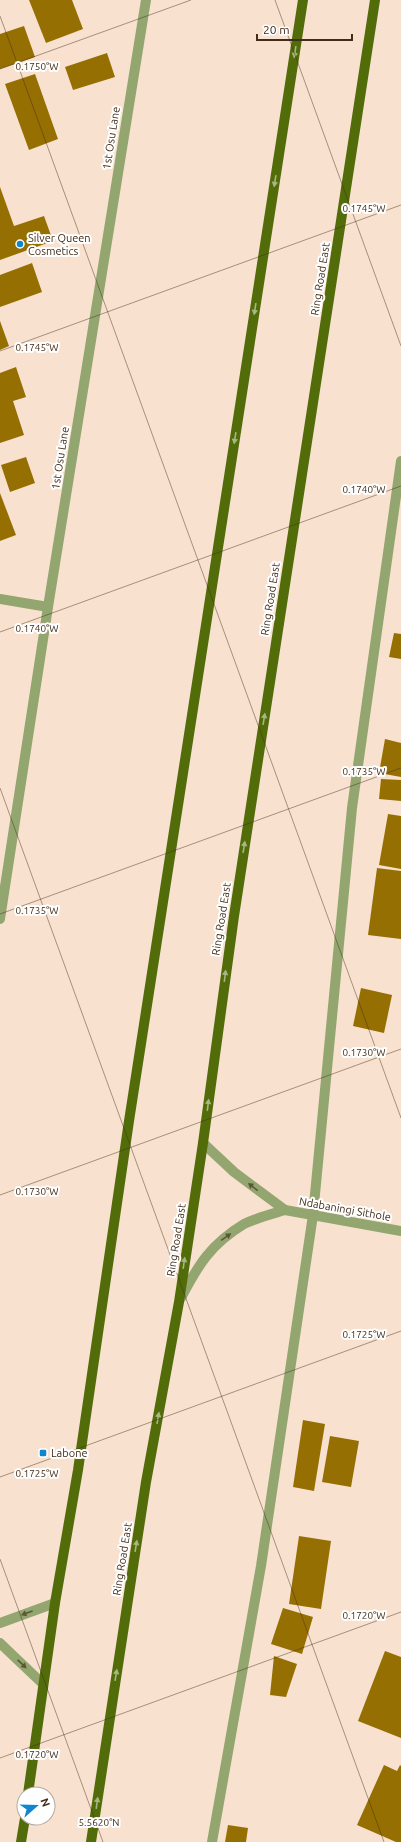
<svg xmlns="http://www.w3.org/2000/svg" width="401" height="1842" viewBox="0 0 401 1842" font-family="Ubuntu,sans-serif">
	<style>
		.building { fill: #956f02 }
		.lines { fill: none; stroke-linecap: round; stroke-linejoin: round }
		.minor { stroke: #93a670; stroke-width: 10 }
		.tertiary { stroke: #93a670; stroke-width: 10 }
		.primary { stroke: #526c0a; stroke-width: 10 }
		.oneway { fill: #a8b684 }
		.oneway2 { fill: #5d5737 }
		.ticks { fill: none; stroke: #402c18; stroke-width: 1; stroke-opacity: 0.45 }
		.poi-dot { fill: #1185ce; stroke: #fff; stroke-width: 1.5 }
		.labels { text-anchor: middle; stroke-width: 4; stroke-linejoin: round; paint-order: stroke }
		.street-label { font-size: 11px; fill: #402c18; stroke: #fff }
		.poi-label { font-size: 11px; fill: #402c18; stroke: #fff; text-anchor: start }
		.ticks-label { font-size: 10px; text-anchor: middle; fill: #402c18; stroke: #fff; stroke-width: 4; stroke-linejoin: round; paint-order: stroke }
	</style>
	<rect width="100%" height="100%" fill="#f8e2cf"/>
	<!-- building -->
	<g class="building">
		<path d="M29 0H72L83 29 46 43Z"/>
		<path d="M24 26 35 57 0 69V34Z"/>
		<path d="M107 53 115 77 73 90 65 67Z"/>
		<path d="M35 74 58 139 29 150 5 84Z"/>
		<path d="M0 187 14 226 44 216 53 241 0 260Z"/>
		<path d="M32 263 42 292 0 307V275Z"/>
		<path d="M0 321 9 346 0 350Z"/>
		<path d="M16 367 26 397 13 401 24 435 0 443V373Z"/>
		<path d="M26 457 35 483 10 492 1 465Z"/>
		<path d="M0 493 16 535 0 541Z"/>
		<path d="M394 633 401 634V659L389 657Z"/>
		<path d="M385 739 401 743V777L379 773Z"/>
		<path d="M381 779 401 780V801L379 799Z"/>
		<path d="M388 814 401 816V869L379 865Z"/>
		<path d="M377 868 401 871V939L368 935Z"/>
		<path d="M361 988 392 995 384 1033 353 1026Z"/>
		<path d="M303 1420 325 1424 314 1491 293 1487Z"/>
		<path d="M330 1436 359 1441 351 1487 322 1482Z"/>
		<path d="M299 1536 331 1541 321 1609 289 1604Z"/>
		<path d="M283 1608 313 1617 302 1654 271 1644Z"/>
		<path d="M385 1651 401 1657V1738L358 1721Z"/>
		<path d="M274 1656 297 1664 286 1697 270 1695Z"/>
		<path d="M384 1765 397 1771 400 1765 401 1766V1842H396L357 1825Z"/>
		<path d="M228 1825 248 1828 246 1842H225Z"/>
	</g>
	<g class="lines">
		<!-- minor -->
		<g class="minor">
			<path d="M0 599 48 607"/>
			<path d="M0 919 48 607 146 0"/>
			<path d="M0 1623 55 1603"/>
			<path d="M0 1643 43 1684"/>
			<path d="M212 1842 261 1566 313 1215 352 808 401 461"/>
		</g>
		<!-- tertiary -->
		<g class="tertiary">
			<path d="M203 1143 234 1172 285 1210 401 1231"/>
			<path d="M181 1298C198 1265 211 1244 244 1224 256 1218 272 1214 285 1210"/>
		</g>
		<!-- primary -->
		<g class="primary">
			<path d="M28 1794 55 1603 78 1470 129 1121 303 0"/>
			<path d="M21 1842 25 1818"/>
			<path d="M91 1842 146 1482 179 1302 203 1143 234 916 375 0"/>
		</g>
	</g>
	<!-- one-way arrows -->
	<defs><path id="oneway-solid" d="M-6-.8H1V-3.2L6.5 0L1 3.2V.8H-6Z"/></defs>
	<g class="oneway">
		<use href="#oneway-solid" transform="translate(295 52) rotate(99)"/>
		<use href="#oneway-solid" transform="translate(275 181) rotate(99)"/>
		<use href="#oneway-solid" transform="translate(255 309) rotate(99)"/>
		<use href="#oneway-solid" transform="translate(235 438) rotate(99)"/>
		<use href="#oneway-solid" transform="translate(264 719) rotate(-81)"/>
		<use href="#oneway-solid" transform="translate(244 847) rotate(-81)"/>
		<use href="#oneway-solid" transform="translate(225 976) rotate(-83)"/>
		<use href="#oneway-solid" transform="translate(208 1105) rotate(-83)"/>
		<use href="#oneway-solid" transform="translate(184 1263) rotate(-82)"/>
		<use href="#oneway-solid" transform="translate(158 1418) rotate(-80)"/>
		<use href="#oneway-solid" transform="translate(136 1546) rotate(-81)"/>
		<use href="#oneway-solid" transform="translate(116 1675) rotate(-81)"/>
		<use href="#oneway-solid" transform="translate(97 1803) rotate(-82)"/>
	</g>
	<g class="oneway2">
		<use href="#oneway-solid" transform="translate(253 1187) rotate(-142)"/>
		<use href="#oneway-solid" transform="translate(226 1237) rotate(-35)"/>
		<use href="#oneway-solid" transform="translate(27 1613) rotate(160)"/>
		<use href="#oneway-solid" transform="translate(22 1664) rotate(43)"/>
	</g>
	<!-- ticks -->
	<path class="ticks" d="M275 0 401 346M0 16 401 1118M0 69 191 0M0 351 401 205M0 632 401 486M0 788 384 1842M0 914 401 768M0 1195 401 1049M0 1477 401 1331M0 1559 103 1842M0 1758 401 1612"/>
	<!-- markers -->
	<g class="poi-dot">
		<circle cx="20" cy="244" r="4"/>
		<rect x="39" y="1449" width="8" height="8" rx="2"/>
	</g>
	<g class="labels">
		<!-- street labels -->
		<g class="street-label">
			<text transform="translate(111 138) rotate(-81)" y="4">1st Osu Lane</text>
			<text transform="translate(320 279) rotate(-81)" y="4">Ring Road East</text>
			<text transform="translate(60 458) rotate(-81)" y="4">1st Osu Lane</text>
			<text transform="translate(270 599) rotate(-81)" y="4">Ring Road East</text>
			<text transform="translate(221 919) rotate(-81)" y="4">Ring Road East</text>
			<text transform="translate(345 1209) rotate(10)" y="4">Ndabaningi Sithole</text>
			<text transform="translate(176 1240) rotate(-81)" y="4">Ring Road East</text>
			<text transform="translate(122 1559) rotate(-81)" y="4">Ring Road East</text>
		</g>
		<!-- poi labels -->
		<g class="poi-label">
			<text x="28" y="242">Silver Queen<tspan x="28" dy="13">Cosmetics</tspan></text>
			<text x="51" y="1457">Labone</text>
		</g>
	</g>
	<g class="ticks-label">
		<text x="37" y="70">0.1750°W</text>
		<text x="364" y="212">0.1745°W</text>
		<text x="37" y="351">0.1745°W</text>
		<text x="364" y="493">0.1740°W</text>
		<text x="37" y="632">0.1740°W</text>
		<text x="364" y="775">0.1735°W</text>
		<text x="37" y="914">0.1735°W</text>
		<text x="364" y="1056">0.1730°W</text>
		<text x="37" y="1195">0.1730°W</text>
		<text x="364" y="1338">0.1725°W</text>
		<text x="37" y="1477">0.1725°W</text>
		<text x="364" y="1619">0.1720°W</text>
		<text x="37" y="1758">0.1720°W</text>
		<text x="99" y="1826">5.5620°N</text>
	</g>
	<!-- north arrow -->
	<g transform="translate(36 1806) rotate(70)"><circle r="19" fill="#ffffff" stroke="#b3aba3"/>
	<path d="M0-3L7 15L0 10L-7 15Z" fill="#1185ce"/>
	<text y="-6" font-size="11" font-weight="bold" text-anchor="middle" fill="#402c18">N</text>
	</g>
	<!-- scale -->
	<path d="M257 34v6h95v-6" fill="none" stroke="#402c18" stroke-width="2"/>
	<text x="263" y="34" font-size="12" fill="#402c18" stroke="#ffffff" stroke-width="3" paint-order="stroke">20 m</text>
</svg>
